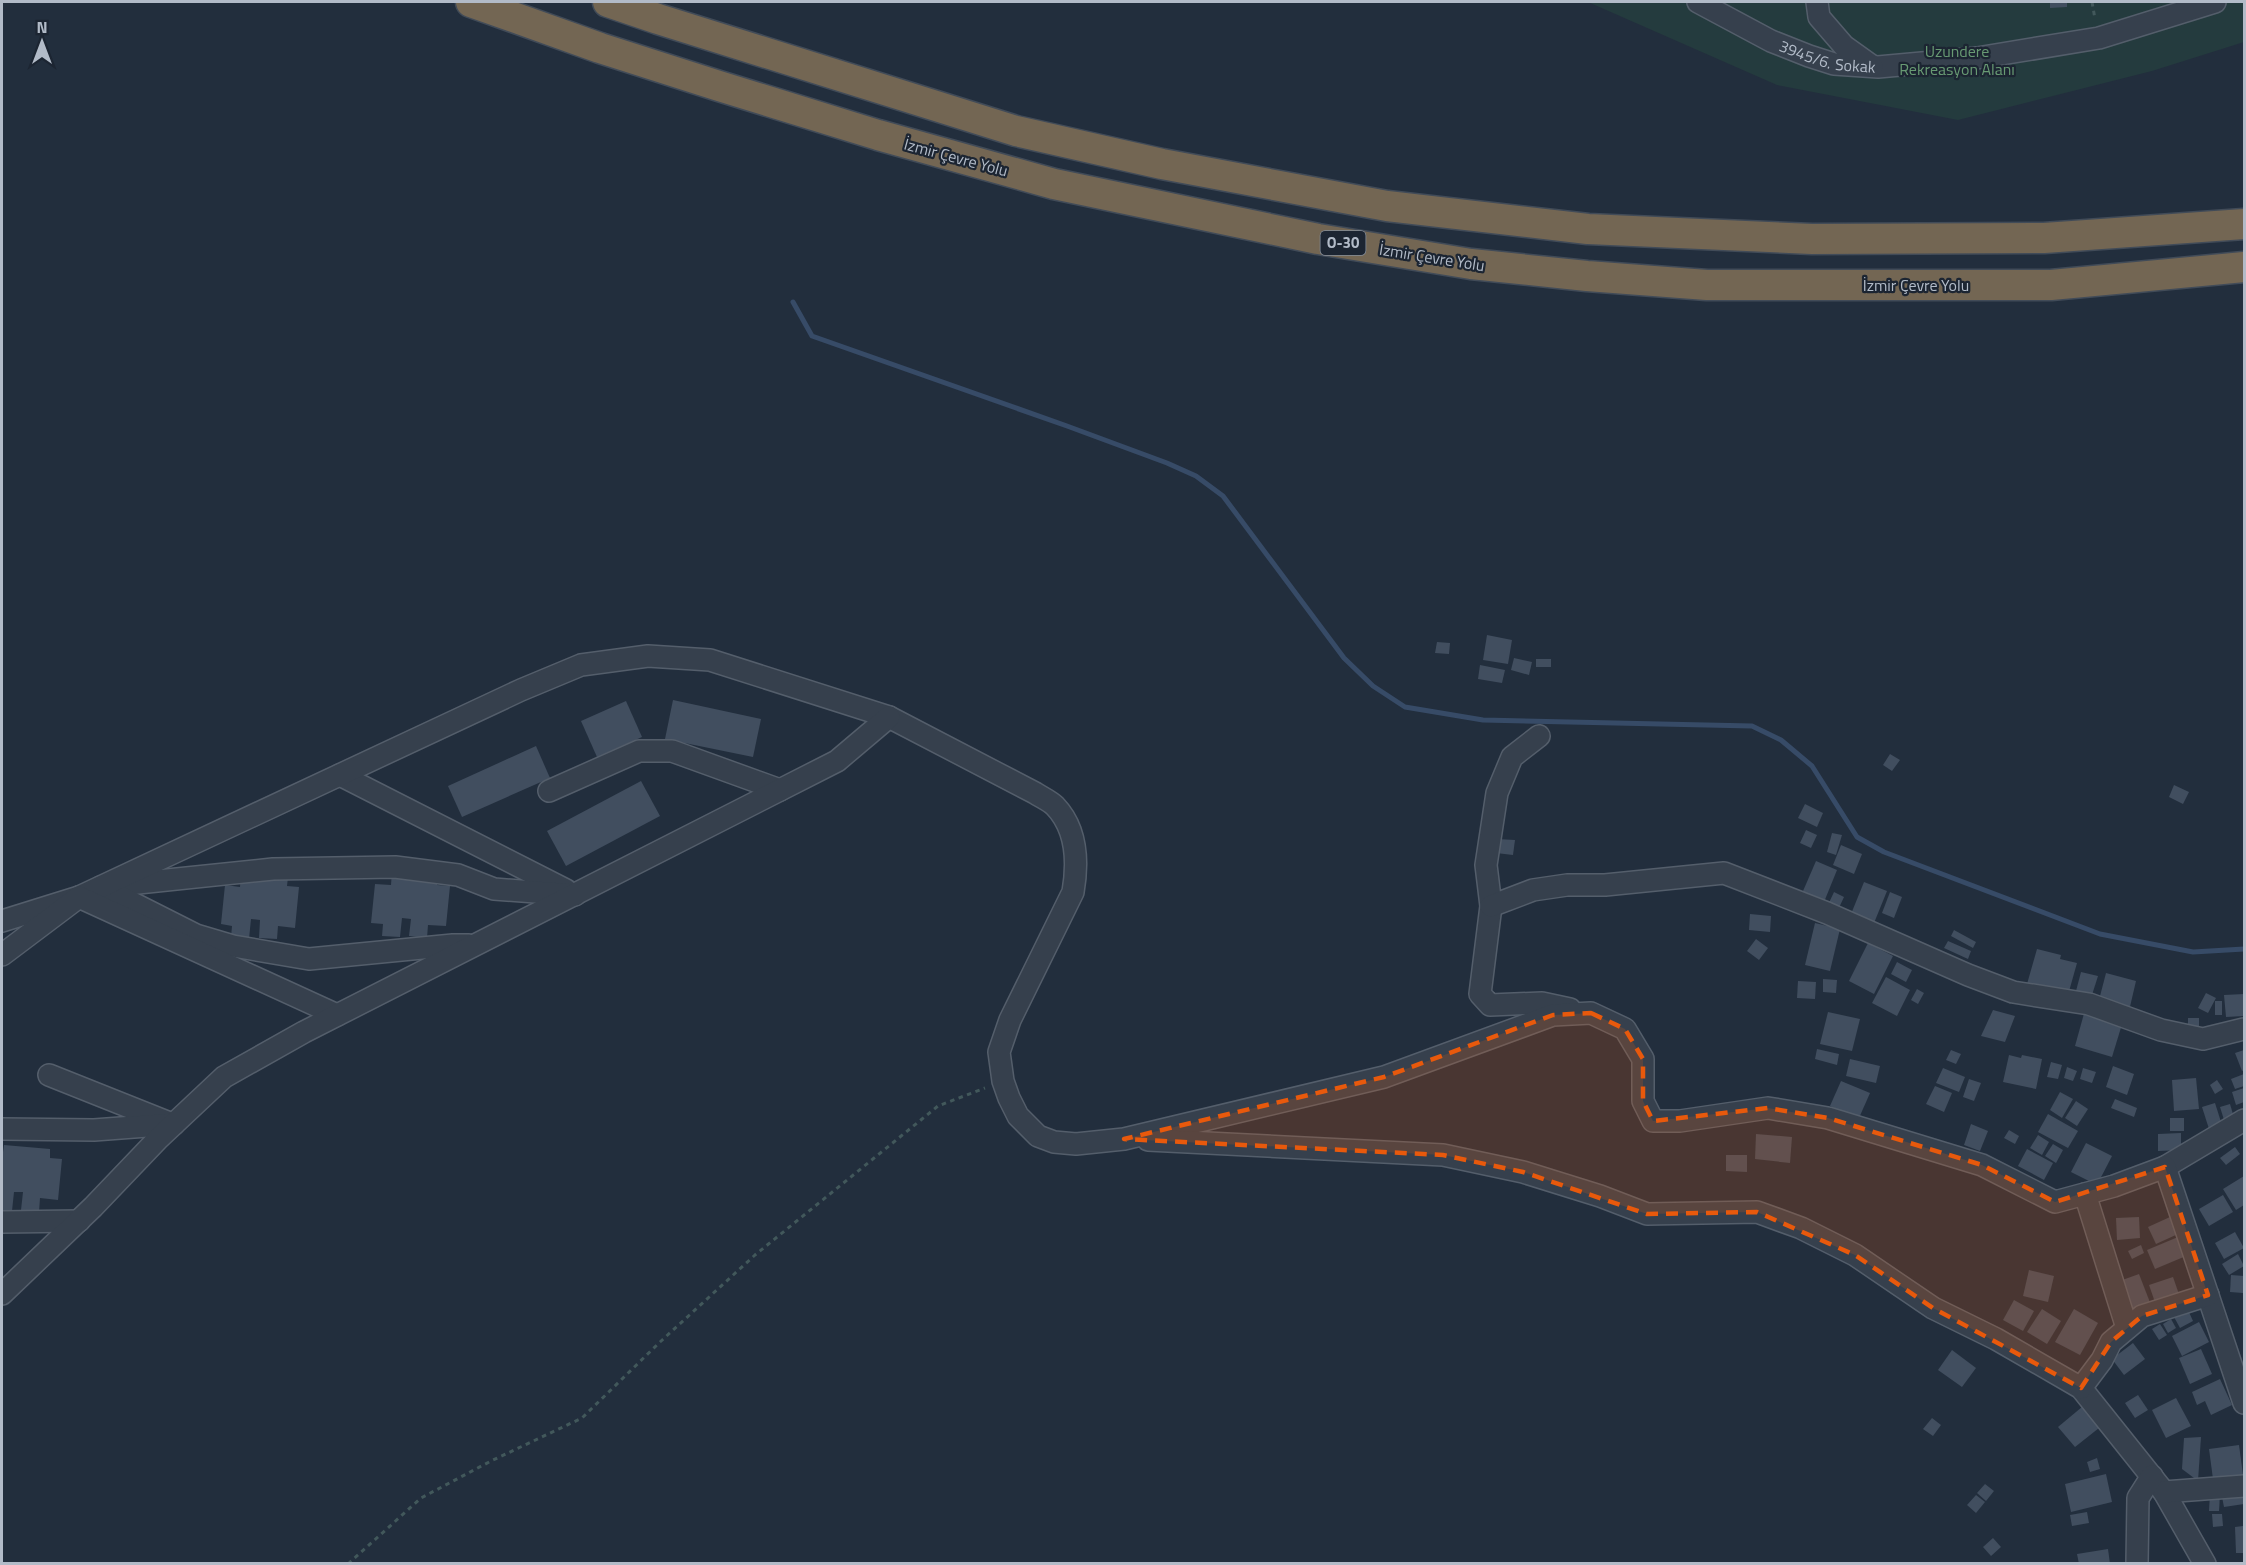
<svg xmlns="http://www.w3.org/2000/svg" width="2246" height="1565" viewBox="0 0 2246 1565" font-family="'Titillium Web',sans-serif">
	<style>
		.green { fill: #243b3e }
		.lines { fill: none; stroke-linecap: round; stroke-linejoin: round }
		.stream { stroke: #374b67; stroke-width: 5 }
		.building { fill: #414e5f }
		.minor-casing { stroke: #545e6b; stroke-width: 24 }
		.highway-casing { stroke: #414b58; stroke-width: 33 }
		.path { stroke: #42585b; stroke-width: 3; stroke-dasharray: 4.5 4.5; stroke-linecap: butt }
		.minor { stroke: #36404d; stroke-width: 21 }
		.highway { stroke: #736653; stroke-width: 30 }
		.marked { fill: #e8590c; fill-opacity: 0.2; stroke: #e8590c; stroke-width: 4.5; stroke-dasharray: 12 8; stroke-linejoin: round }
		.labels { text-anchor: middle; stroke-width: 4.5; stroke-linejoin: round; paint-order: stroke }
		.shield { fill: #1c2532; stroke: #858e9b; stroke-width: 1.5 }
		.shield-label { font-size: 15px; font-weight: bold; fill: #b2bbc8 }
		.park-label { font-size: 16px; fill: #689a73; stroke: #1c2532 }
		.street-label { font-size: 16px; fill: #b2bbc8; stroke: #1c2532 }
	</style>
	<rect width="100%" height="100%" fill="#222e3d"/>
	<!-- green -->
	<path class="green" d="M1588 2H2244V42L2152 71 1958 120 1777 85Z"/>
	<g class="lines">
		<!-- stream -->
		<path class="stream" d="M793 302 812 336 1067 426 1167 463 1196 476 1223 496 1344 658 1373 686 1405 707 1483 720 1752 726 1781 740 1812 766 1857 837 1884 852 2100 934 2193 952 2244 949"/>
	</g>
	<!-- building -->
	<g class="building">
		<path d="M2050 2H2067V7L2050 8Z"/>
		<path d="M1487 635 1512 640 1508 664 1483 660Z"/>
		<path d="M1437 642 1450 643 1449 654 1435 653Z"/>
		<path d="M1514 658 1532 662 1529 675 1511 670Z"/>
		<rect x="1536" y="659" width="15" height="8"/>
		<path d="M1480 665 1505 670 1502 683 1478 679Z"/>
		<path d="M673 700 761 719 753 757 665 739Z"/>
		<path d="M626 701 642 737 597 757 581 721Z"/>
		<path d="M536 746 550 778 462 817 448 786Z"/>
		<path d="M1890 754 1900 760 1892 771 1883 765Z"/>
		<path d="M641 781 660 816 566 866 547 831Z"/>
		<path d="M2174 785 2189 792 2183 804 2169 797Z"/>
		<path d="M1805 804 1823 813 1817 827 1798 818Z"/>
		<path d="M1806 830 1817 835 1811 848 1800 843Z"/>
		<path d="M1832 833 1842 835 1836 855 1827 852Z"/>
		<path d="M1497 839 1515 840 1513 855 1496 853Z"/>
		<path d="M1841 845 1862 854 1854 874 1833 865Z"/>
		<path d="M1816 861 1837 870 1822 907 1800 898Z"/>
		<path d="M392 871 438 875 437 885 450 886 446 926 428 925 427 938 409 936 411 919 402 918 400 937 382 936 383 924 371 923 375 884 391 885Z"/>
		<path d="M241 873 288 877 287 886 299 887 295 928 278 926 277 939 259 938 260 920 251 919 249 939 231 937 232 926 221 924 225 885 240 887Z"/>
		<path d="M1864 882 1887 891 1874 923 1851 914Z"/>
		<path d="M1834 892 1844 897 1837 912 1827 907Z"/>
		<path d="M1890 892 1902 897 1894 918 1882 913Z"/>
		<path d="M1750 914 1771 916 1770 932 1749 930Z"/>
		<path d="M1815 923 1840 929 1830 971 1805 965Z"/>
		<path d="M1954 930 1976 942 1973 948 1951 936Z"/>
		<path d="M1756 939 1768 948 1759 960 1747 951Z"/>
		<path d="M1948 941 1971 951 1968 959 1944 948Z"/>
		<path d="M1868 943 1893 956 1874 994 1849 981Z"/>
		<path d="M2037 949 2061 955 2060 959 2077 963 2068 995 2027 984Z"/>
		<path d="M1897 962 1912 970 1906 982 1891 974Z"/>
		<path d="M2081 972 2098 976 2092 995 2076 991Z"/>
		<path d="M2106 973 2136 981 2129 1011 2099 1000Z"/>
		<path d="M1886 977 1910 990 1897 1016 1872 1003Z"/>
		<path d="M1823 979 1837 980 1836 993 1823 992Z"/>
		<path d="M1798 981 1816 982 1815 999 1797 998Z"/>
		<path d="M1917 989 1924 993 1918 1004 1911 1000Z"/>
		<path d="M2206 993 2216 998 2208 1013 2198 1008Z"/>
		<path d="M2244 994V1016L2226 1017 2224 995Z"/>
		<rect x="2215" y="1001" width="7" height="14"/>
		<path d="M1993 1010 2015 1016 2005 1042 1981 1036Z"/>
		<path d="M2085 1010 2123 1021 2112 1057 2075 1046Z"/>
		<path d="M1828 1012 1860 1019 1852 1051 1820 1044Z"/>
		<rect x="2188" y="1018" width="11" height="10"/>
		<path d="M1817 1049 1839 1054 1837 1065 1815 1059Z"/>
		<path d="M1951 1050 1961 1054 1956 1064 1946 1060Z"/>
		<path d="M2244 1050V1070L2242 1071 2235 1053Z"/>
		<path d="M2009 1055 2021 1058 2022 1055 2042 1059 2036 1089 2003 1082Z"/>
		<path d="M1850 1059 1880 1066 1876 1083 1846 1076Z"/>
		<path d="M2051 1062 2062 1065 2058 1079 2047 1077Z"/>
		<path d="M2113 1066 2134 1074 2127 1095 2106 1087Z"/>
		<path d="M2067 1067 2077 1071 2073 1081 2064 1078Z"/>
		<path d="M1943 1068 1965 1077 1959 1092 1936 1083Z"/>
		<path d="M2083 1068 2096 1072 2092 1083 2080 1079Z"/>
		<path d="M2244 1074V1086L2235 1089 2231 1079Z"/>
		<path d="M2196 1078 2199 1109 2174 1111 2172 1080Z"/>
		<path d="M1969 1079 1981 1083 1974 1101 1963 1097Z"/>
		<path d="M2217 1080 2223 1089 2215 1094 2210 1085Z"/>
		<path d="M1841 1081 1870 1093 1859 1118 1830 1106Z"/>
		<path d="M1935 1086 1952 1093 1944 1112 1926 1104Z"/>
		<path d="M2244 1088V1102L2236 1105 2232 1092Z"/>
		<path d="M2060 1092 2073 1099 2062 1118 2050 1110Z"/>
		<path d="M2115 1099 2137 1108 2134 1117 2111 1108Z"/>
		<path d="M2076 1101 2088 1109 2077 1126 2065 1118Z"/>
		<path d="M2215 1103 2222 1125 2209 1129 2202 1107Z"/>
		<path d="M2230 1104 2235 1121 2225 1123 2220 1107Z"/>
		<path d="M2048 1114 2078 1131 2068 1148 2038 1132Z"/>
		<rect x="2170" y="1118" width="14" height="13"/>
		<path d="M1971 1124 1988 1131 1980 1151 1964 1145Z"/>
		<path d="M2009 1130 2019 1136 2015 1144 2004 1138Z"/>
		<path d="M2181 1133V1150L2158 1151V1134Z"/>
		<path d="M1756 1134 1792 1137 1790 1163 1755 1159Z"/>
		<path d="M2038 1135 2049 1142 2042 1155 2030 1148Z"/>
		<path d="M2086 1143 2112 1156 2097 1185 2071 1172Z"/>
		<path d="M2053 1144 2063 1150 2056 1163 2045 1156Z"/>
		<path d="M4 1145 50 1149V1158L62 1159 58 1200 40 1198 39 1212 21 1210 23 1192H14L12 1211 2 1210V1159Z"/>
		<path d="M2235 1147 2240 1154 2226 1165 2220 1158Z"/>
		<path d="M2027 1149 2053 1163 2044 1180 2018 1166Z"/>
		<path d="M1726 1155H1747V1172L1726 1171Z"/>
		<path d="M2244 1176V1205L2236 1210 2223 1189Z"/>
		<path d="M2223 1195 2233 1212 2209 1226 2199 1209Z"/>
		<path d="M2139 1217 2140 1238 2117 1240 2116 1218Z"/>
		<path d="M2170 1217 2178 1234 2156 1244 2148 1227Z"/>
		<path d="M2235 1232 2244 1248 2224 1259 2215 1243Z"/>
		<path d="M2178 1237 2186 1256 2155 1269 2147 1250Z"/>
		<path d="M2141 1245 2144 1253 2132 1259 2128 1251Z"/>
		<path d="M2238 1254 2244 1266 2229 1275 2222 1264Z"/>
		<path d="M2029 1270 2054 1276 2048 1302 2023 1296Z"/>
		<path d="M2139 1274 2151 1305 2126 1314 2114 1283Z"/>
		<path d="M2231 1275 2244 1276 2243 1293 2230 1292Z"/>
		<path d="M2173 1277 2181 1300 2157 1308 2149 1285Z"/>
		<path d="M2014 1300 2034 1311 2023 1331 2003 1320Z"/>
		<path d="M2042 1309 2061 1321 2047 1344 2027 1332Z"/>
		<path d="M2074 1309 2098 1323 2080 1355 2055 1342Z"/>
		<path d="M2188 1310 2193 1321 2180 1328 2174 1317Z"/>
		<path d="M2171 1319 2176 1328 2168 1333 2163 1324Z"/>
		<path d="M2199 1322 2209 1342 2182 1356 2172 1336Z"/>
		<path d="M2160 1324 2167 1335 2159 1340 2152 1329Z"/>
		<path d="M2133 1343 2145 1359 2124 1375 2112 1359Z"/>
		<path d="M2201 1349 2212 1374 2190 1384 2179 1358Z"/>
		<path d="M1952 1350 1976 1368 1962 1387 1938 1370Z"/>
		<path d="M2220 1379 2232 1405 2211 1415 2205 1401 2197 1405 2192 1392Z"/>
		<path d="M2138 1395 2148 1410 2135 1418 2125 1403Z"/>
		<path d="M2176 1398 2191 1426 2166 1438 2152 1410Z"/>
		<path d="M2082 1407 2099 1428 2075 1447 2058 1427Z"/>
		<path d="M1932 1418 1941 1425 1933 1436 1923 1429Z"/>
		<path d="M2201 1437 2198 1481 2182 1469 2184 1438Z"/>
		<path d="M2239 1445 2243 1475 2213 1479 2209 1449Z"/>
		<path d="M2097 1458 2100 1469 2090 1472 2087 1462Z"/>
		<path d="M2106 1474 2112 1502 2071 1512 2065 1484Z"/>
		<path d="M1985 1484 1994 1491 1986 1501 1977 1493Z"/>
		<path d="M2210 1493 2220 1494 2219 1511H2209Z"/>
		<path d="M1976 1495 1985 1502 1976 1513 1967 1505Z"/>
		<path d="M2243 1495 2244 1504 2224 1507 2222 1497Z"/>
		<path d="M2087 1512 2089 1523 2072 1526 2070 1515Z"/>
		<path d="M2212 1514H2222L2223 1526 2213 1527Z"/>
		<path d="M2243 1526 2244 1553H2236L2235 1527Z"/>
		<path d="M1993 1538 2001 1547 1991 1556 1983 1547Z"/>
		<path d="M2108 1549 2110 1564H2079L2077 1554Z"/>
	</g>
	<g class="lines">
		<!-- minor casing -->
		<g class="minor-casing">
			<g id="minor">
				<path id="s1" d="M1698 2 1771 41 1809 56 1834 64 1878 67 1977 58 2099 38 2215 2"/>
				<path d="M1817 2 1819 17 1844 46 1872 66"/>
				<path d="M1539 736 1512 757 1497 793 1486 865 1491 906 1480 994 1490 1005 1542 1003 1570 1009"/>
				<path d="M340 775 566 890"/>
				<path d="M549 791 639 751H672L780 790"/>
				<path d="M119 885 273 869 395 867 458 875 494 889 575 895"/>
				<path d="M101 887 196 935 233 946 309 959 453 945H469"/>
				<path d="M1491 906 1533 890 1567 885H1605L1724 873 1827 913 1968 975 2013 992 2089 1004 2161 1030 2203 1039 2244 1029"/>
				<path d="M2 921 79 897 521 690 581 665 648 656 710 660 889 717 1035 793C1041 797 1050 801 1055 806 1077 829 1078 863 1073 892L1010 1020 999 1052 1003 1081 1009 1098 1018 1116 1038 1136 1054 1142 1076 1144 1124 1139 1384 1077 1553 1015 1591 1013 1625 1029 1643 1059V1101L1653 1121H1680L1768 1108 1828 1118 1982 1165 2055 1202 2114 1186 2165 1167 2244 1120"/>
				<path d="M2 955 79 897 337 1015"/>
				<path d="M49 1075 167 1122"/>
				<path d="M2 1129 94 1130 174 1124"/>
				<path d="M1148 1140 1443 1155 1523 1172 1600 1196 1647 1214 1757 1212 1801 1228 1855 1255 1933 1308 1996 1339 2081 1388 2164 1492 2205 1564"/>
				<path d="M2165 1167 2244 1403"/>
				<path d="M2085 1194 2127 1328"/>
				<path d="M2 1222 79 1221"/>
				<path d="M2 1294 93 1207 159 1138 224 1077 304 1032 837 761 889 717"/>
				<path d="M2081 1388 2102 1360 2111 1342 2142 1316 2208 1295"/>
				<path d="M2164 1492 2244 1486"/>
				<path d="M2137 1564 2138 1498 2152 1476"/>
			</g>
		</g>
		<!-- highway casing -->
		<g class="highway-casing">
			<g id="highway">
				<path d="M471 2 600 48 719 86 878 135 1054 184 1318 239 1471 264 1587 276 1707 285H2051L2244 267"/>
				<path d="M608 2 658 19 1016 131 1162 164 1387 206 1588 229 1812 239 2044 238 2244 224"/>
			</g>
		</g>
		<!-- path -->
		<g class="path">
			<path d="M2092 2 2095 19"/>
			<path d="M348 1564 421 1498 491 1461 582 1418 660 1342 755 1255 938 1106 985 1088"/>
		</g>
		<!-- minor -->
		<use href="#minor" class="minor"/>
		<!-- highway -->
		<use href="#highway" class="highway"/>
	</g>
	<!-- marked area -->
	<path class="marked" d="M1591 1013 1625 1029 1643 1059V1101L1653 1121 1768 1108 1828 1118 1982 1165 2055 1202 2165 1167 2208 1295 2142 1316 2111 1342 2081 1388 1933 1308 1855 1255 1757 1212 1647 1214 1523 1172 1443 1155 1124 1139 1384 1077 1553 1015Z"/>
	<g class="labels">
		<!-- shield labels -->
		<rect class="shield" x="1320.5" y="231" width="45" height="24" rx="4.5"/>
		<g class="shield-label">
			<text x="1343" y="248">O-30</text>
		</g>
		<!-- park labels -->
		<g class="park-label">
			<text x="1957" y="57">Uzundere<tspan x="1957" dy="18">Rekreasyon Alanı</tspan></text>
		</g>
		<!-- street labels -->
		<g class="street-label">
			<text dy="6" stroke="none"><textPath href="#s1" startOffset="142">3945/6. Sokak</textPath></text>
			<text transform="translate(956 157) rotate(15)" y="6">İzmir Çevre Yolu</text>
			<text transform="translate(1432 257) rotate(9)" y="6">İzmir Çevre Yolu</text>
			<text x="1916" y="291">İzmir Çevre Yolu</text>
		</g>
	</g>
	<!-- border -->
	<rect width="2246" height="1565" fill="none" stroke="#b2bbc8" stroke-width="6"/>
	<!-- north arrow -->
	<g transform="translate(42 42)" stroke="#1c2532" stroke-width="4.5" paint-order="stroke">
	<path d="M0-4.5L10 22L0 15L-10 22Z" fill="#b2bbc8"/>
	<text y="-9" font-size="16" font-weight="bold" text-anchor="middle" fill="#b2bbc8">N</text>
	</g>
</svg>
